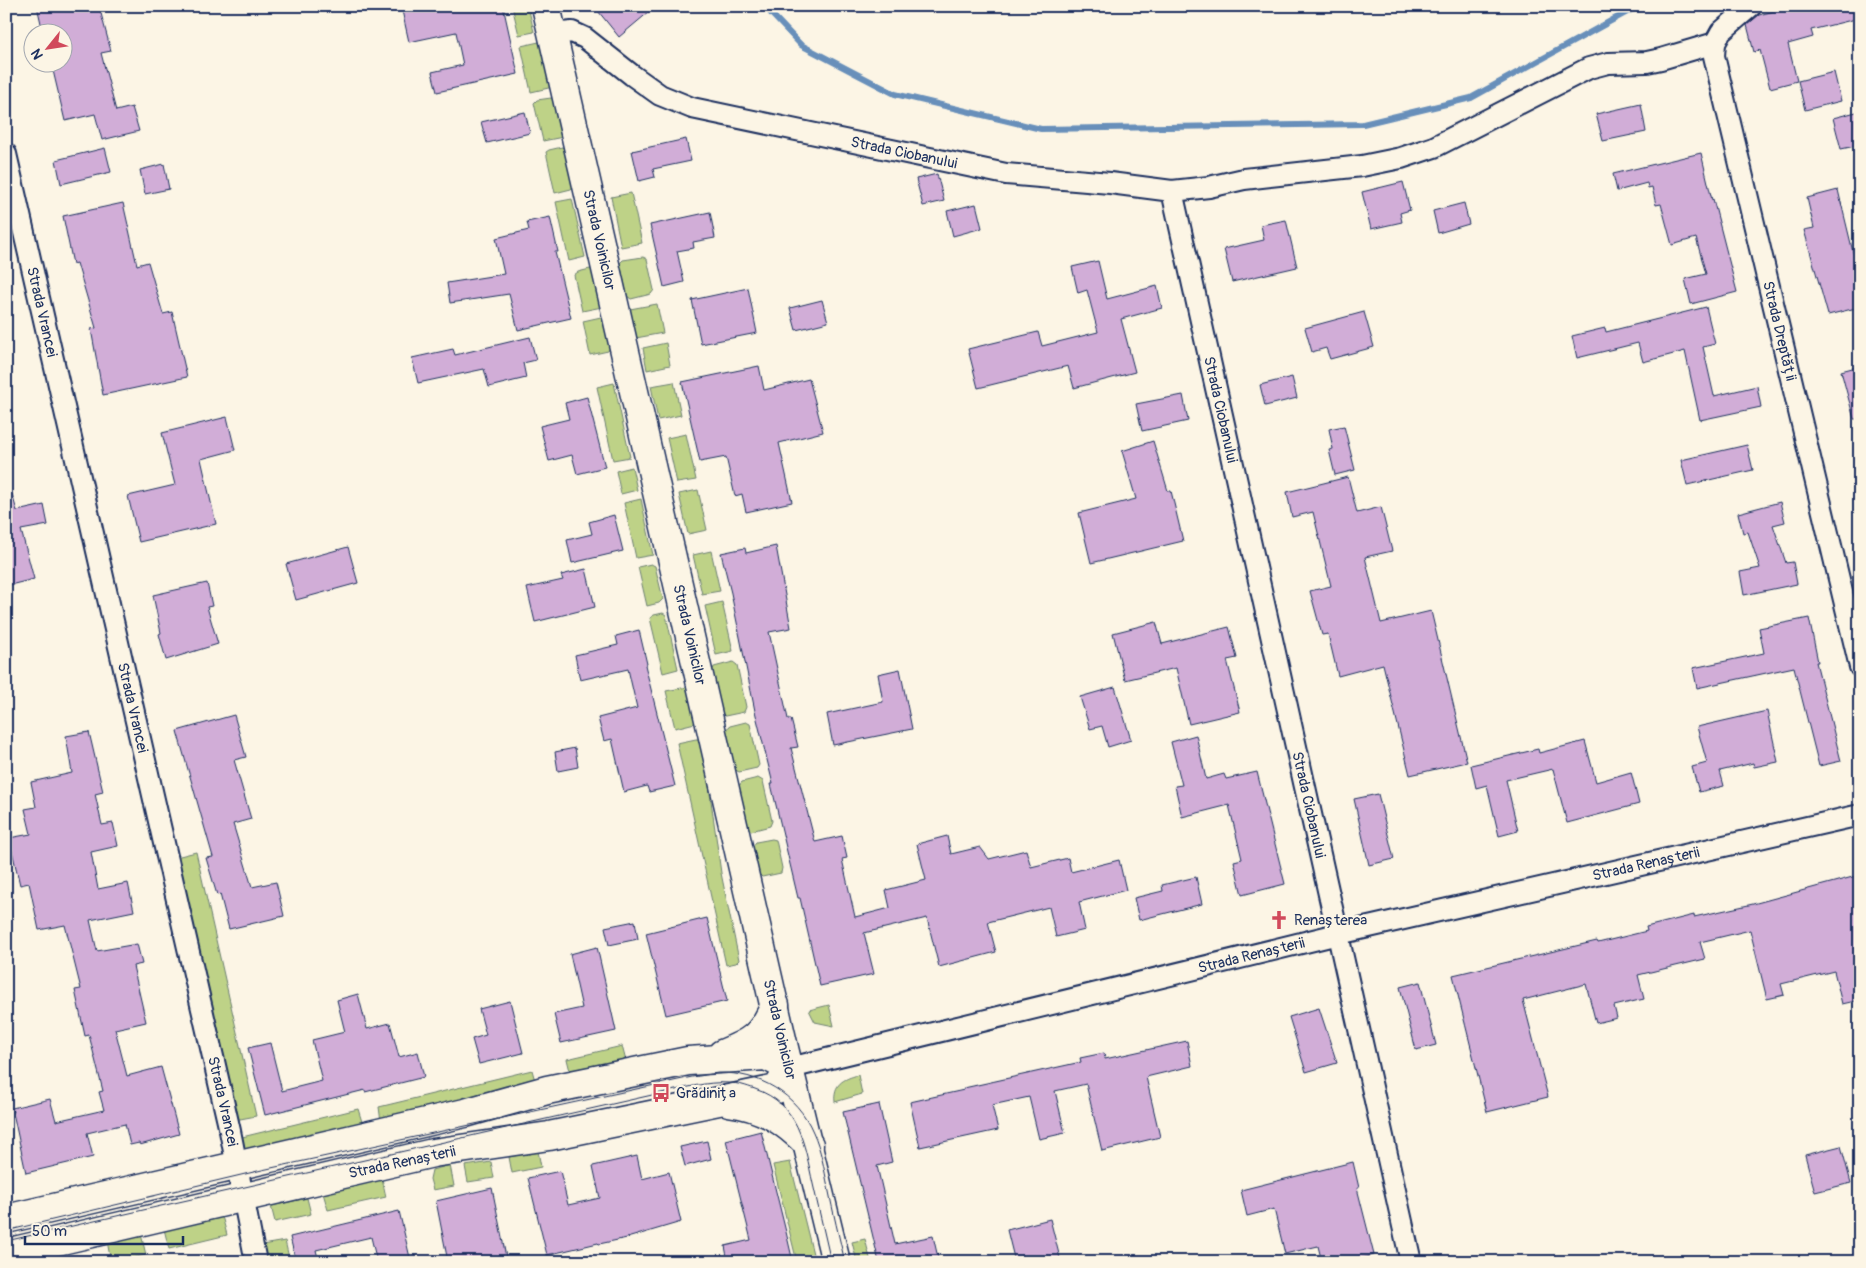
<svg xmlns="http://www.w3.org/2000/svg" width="1866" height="1268" viewBox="0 0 1866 1268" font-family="Pangolin,sans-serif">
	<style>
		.green { fill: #bed287; stroke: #6c8072 }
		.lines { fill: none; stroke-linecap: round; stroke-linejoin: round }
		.stream { stroke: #678fba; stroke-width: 6 }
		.building { fill: #d1add7; stroke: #1b2f5e }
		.street-casing { stroke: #1b2f5e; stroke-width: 24 }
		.secondary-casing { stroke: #1b2f5e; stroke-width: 31 }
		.street { stroke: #fcf5e5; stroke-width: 20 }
		.secondary { stroke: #fcf5e5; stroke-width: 28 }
		.tram { stroke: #1b2f5e; stroke-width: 1 }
		.labels { text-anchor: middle; stroke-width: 4.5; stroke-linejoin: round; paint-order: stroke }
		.street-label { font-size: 15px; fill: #1b2f5e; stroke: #fcf5e5 }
		.poi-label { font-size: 15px; fill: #1b2f5e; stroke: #fcf5e5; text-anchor: start }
	</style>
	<rect width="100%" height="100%" fill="#fcf5e5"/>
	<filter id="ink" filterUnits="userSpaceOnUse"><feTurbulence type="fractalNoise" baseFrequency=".02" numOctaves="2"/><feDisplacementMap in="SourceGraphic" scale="10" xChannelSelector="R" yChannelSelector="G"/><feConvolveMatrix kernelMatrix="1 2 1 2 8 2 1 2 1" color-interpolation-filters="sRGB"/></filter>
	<g filter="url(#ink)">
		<!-- green -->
		<g class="green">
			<path d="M512 6H528L534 32 519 35Z"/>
			<path d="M539 42 543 45 553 87 531 92 521 46Z"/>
			<path d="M551 98 556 101 563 137 543 141 534 103 537 100Z"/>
			<path d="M562 147 566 151 575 188 555 193 546 152 549 150Z"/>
			<path d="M631 193 642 243 621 247 611 197Z"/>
			<path d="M572 199 585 257 569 261 556 202Z"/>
			<path d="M643 257 647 259 654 290 651 294 631 299 627 296 620 263 623 260Z"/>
			<path d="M590 269 595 271 602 307 582 311 574 275 578 272Z"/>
			<path d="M657 304 663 333 636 338 630 309Z"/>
			<path d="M601 317 605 319 611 346 608 351 590 355 583 321Z"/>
			<path d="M666 343 670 365 647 370 643 348Z"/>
			<path d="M674 382 681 415 658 420 651 386Z"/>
			<path d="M614 383 630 457 613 460 597 387Z"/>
			<path d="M686 434 696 480 677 483 667 438Z"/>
			<path d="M632 467 637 490 621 494 616 471Z"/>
			<path d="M698 490 707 530 688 534 679 494Z"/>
			<path d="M641 499 653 555 636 558 624 503Z"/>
			<path d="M711 551 720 591 702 594 693 555Z"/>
			<path d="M651 564 655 566 663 599 659 603 647 606 638 567Z"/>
			<path d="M722 602 733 651 716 655 705 606Z"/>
			<path d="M663 613 666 615 678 669 663 673 650 618 654 615Z"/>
			<path d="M733 662 737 665 746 707 744 712 725 716 721 712 712 672 714 667Z"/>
			<path d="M687 687 695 723 675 728 666 691Z"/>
			<path d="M746 722 750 724 759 765 757 768 739 772 734 769 725 730 730 726Z"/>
			<path d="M696 739H701L703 743 721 873 739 960 736 963 726 965 677 743Z"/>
			<path d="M758 778 763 781 772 821 770 826 751 831 747 826 738 787 742 782Z"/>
			<path d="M772 839 776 840 782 868 781 873 762 877 759 874 753 846 756 842Z"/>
			<path d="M196 852 256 1116 235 1120 176 857Z"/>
			<path d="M829 1005 834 1026 815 1022 809 1010Z"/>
			<path d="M622 1046 627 1065 572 1079 567 1059Z"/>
			<path d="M532 1070 537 1088 381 1122 379 1107Z"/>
			<path d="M858 1075 862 1094 835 1102C833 1084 843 1079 858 1075Z"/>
			<path d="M358 1109 363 1125 245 1153 238 1138Z"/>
			<path d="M538 1151 541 1167 512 1173 509 1157Z"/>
			<path d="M491 1162 494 1178 468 1182 465 1166Z"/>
			<path d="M790 1162 815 1262H797L773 1165Z"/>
			<path d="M450 1165 454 1186 433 1190 430 1179 432 1170Z"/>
			<path d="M382 1179 386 1197 328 1210 323 1193Z"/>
			<path d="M307 1198 311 1214 275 1222 271 1206Z"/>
			<path d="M222 1216 227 1235 169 1249 164 1229Z"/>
			<path d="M141 1234 146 1255 111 1262 107 1241Z"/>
			<path d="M865 1239 871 1262H857L852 1242Z"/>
			<path d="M285 1241 290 1262H266L262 1245Z"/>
		</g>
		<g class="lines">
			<!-- stream -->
			<path class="stream" d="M764 6 801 45 895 94 1041 129 1363 124 1471 98 1638 6"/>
		</g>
		<!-- building -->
		<g class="building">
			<path d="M37 6H99L111 51 101 53 116 111 132 107 139 131 102 140 95 114 65 121 51 62H62V32H43Z"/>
			<path d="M401 6H503L518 74 437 92 432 72 463 65 456 32 409 42Z"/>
			<path d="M594 6H656L619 37Z"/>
			<path d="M1793 6H1860V18L1811 30 1813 37 1788 44 1797 81 1770 88 1760 50 1754 52 1747 25 1759 15Z"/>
			<path d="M1834 72 1841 101 1805 110 1798 81Z"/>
			<path d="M1641 104 1646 132 1603 141 1596 114Z"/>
			<path d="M1860 111V145L1841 149 1833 118Z"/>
			<path d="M525 112 530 133 487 143 481 122Z"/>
			<path d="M686 139 691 161 653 169 655 177 639 181 632 151Z"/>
			<path d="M105 148 111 172 61 184 56 160Z"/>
			<path d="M1701 153 1712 200 1713 199 1737 292 1691 304 1685 279 1706 274 1696 238 1672 245 1661 204 1656 205 1652 187 1648 188 1647 183 1617 191 1613 174Z"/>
			<path d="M164 164 169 189 145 194 140 170Z"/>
			<path d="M937 174 944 201 923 206 916 179Z"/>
			<path d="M1403 182 1410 210 1400 213 1402 222 1371 229 1362 192Z"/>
			<path d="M1838 190 1860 281V307L1828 315 1804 230 1814 228 1807 198Z"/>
			<path d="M123 203 137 265 148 262 163 314 172 312 187 377 103 395 91 329 96 328 77 263 73 264 63 216Z"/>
			<path d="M1464 203 1469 224 1438 233 1433 211Z"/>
			<path d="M976 204 982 228 953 236 947 211Z"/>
			<path d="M710 212 715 238 693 242 694 248 677 251 684 282 664 287 650 225Z"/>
			<path d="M550 217 558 252H555L571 318 518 330 509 294 450 303 447 283 504 274 496 238 529 230 527 222Z"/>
			<path d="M1286 220 1297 267 1232 282 1224 249 1264 240 1261 225Z"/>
			<path d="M1098 261 1107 299 1157 286 1162 308 1121 319 1135 372 1074 388 1068 366 978 388 968 349 1038 332 1042 346 1098 332 1087 290 1078 293 1072 267Z"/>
			<path d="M748 288 757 333 701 344 692 300Z"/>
			<path d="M822 300 828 322 796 330 790 308Z"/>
			<path d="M1706 307 1715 344 1703 347 1714 396 1757 386 1761 407 1700 420 1685 351 1643 362 1638 343 1577 358 1572 336 1605 328 1606 332Z"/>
			<path d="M1364 312 1374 347 1330 359 1326 348 1312 352 1305 328Z"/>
			<path d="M530 337 536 360 523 363 526 378 489 387 484 369 418 383 412 358 453 349 455 355Z"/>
			<path d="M759 366 764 390 809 379 823 432 779 443 792 502 746 512 742 494 735 496 726 457 700 462 682 382Z"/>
			<path d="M1860 366V419H1854L1841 371Z"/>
			<path d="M1292 377 1297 398 1265 406 1260 385Z"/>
			<path d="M1183 395 1188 421 1142 431 1136 404Z"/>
			<path d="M587 397 605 467 577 474 572 455 549 461 540 426 569 419 565 403Z"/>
			<path d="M227 417 235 450 201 459 216 524 139 542 128 496 175 485 162 433Z"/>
			<path d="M1344 426 1355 470 1335 475 1329 450 1333 449 1329 429Z"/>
			<path d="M1153 441 1168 491H1171L1183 541 1091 563 1079 513 1136 499 1122 451Z"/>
			<path d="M1747 445 1753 470 1687 485 1681 460Z"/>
			<path d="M1348 477 1357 513 1381 507 1392 551 1365 557 1381 623 1431 611 1467 762 1410 775 1383 664 1338 676 1328 634 1322 635 1310 591 1331 586 1313 512 1292 517 1287 492Z"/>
			<path d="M6 494H12L17 511 44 505 48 525 21 530 34 579 6 586Z"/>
			<path d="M1780 502 1785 522 1773 525 1786 563 1793 562 1797 584 1744 595 1740 572 1760 568 1748 532 1743 533 1738 513Z"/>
			<path d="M614 515 623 551 572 563 567 540 592 534 589 522Z"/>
			<path d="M776 546 791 628 769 632 788 719H791L798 747 791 748 815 842 842 836 847 858 842 859 855 917 890 908 886 890 926 880 917 844 947 836 951 854 980 847 989 859 1026 850 1031 867 1068 858 1071 872 1119 860 1126 890 1079 902 1085 930 1056 937 1049 907 988 922 996 952 939 967 927 918 864 933 874 974 820 986 800 898H798L771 784H773L755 711 731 593 721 553 745 548 746 553Z"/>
			<path d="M348 547 358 583 296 600 286 564Z"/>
			<path d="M586 569 595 607 535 622 527 588 563 580 561 575Z"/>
			<path d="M207 583 212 606 207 607 218 644 166 660 159 634 161 633 153 595Z"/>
			<path d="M1809 618 1818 662H1816L1841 761 1819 766 1794 667 1697 688 1693 668 1764 653 1759 628Z"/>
			<path d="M1156 622 1162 644 1229 627 1237 658 1227 660 1240 712 1189 724 1176 668 1125 680 1113 633Z"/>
			<path d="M639 630 647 664 645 665 675 786 649 792 647 786 624 792 612 739 604 741 598 718 637 708 628 669 580 680 575 655 618 645 616 636Z"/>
			<path d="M900 669 912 729 833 745 827 714 883 702 878 674Z"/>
			<path d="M1115 687 1131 740 1108 747 1102 726 1090 729 1080 697Z"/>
			<path d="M1767 711 1778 762 1754 767 1753 763 1720 771 1724 786 1699 792 1692 767 1707 763 1697 727Z"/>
			<path d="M234 715 246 757 234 760 251 819 233 824 252 887 276 882 284 916 229 929 220 894 217 895 206 858 213 857 177 731Z"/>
			<path d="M89 732 103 792 95 794 102 825 113 823 118 846 91 852 98 889 128 883 134 911 90 920 97 951 137 944 142 964 133 966 146 1022 115 1029 127 1076 161 1067 179 1134 140 1145 139 1143 130 1145 125 1124 87 1133 93 1157 26 1173 12 1108 50 1099 56 1121 104 1110 99 1092 103 1091 89 1035 85 1036 75 990 81 989 65 925 39 930 29 883 20 885 9 838 31 834 25 809 36 807 31 782 72 773 66 736Z"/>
			<path d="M1196 735 1206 779 1224 774 1226 779 1257 772 1285 884 1242 895 1234 861 1242 859 1229 805 1182 817 1175 786 1182 785 1171 742Z"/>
			<path d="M1585 741 1596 782 1631 772 1639 804 1567 823 1553 769 1506 780 1518 831 1499 836 1487 785 1476 788 1471 765 1538 749 1539 753Z"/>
			<path d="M575 748 578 767 558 771 555 752Z"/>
			<path d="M1378 794 1394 859 1369 865 1354 799Z"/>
			<path d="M1860 875V1000L1842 1004 1834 971 1781 984 1784 995 1767 999 1750 930 1700 942 1705 959 1638 975 1644 999 1614 1006 1617 1018 1596 1023 1586 984 1523 1000 1548 1097 1487 1112 1453 975 1597 941 1598 943 1647 931 1646 927 1694 915V917L1753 904Z"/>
			<path d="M1196 877 1202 904 1139 920 1134 898 1163 891 1162 885Z"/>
			<path d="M707 918 727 1001 666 1015 646 933Z"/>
			<path d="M635 921 638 939 609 945 605 927Z"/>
			<path d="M597 947 616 1031 561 1043 554 1014 582 1008 570 954Z"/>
			<path d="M1420 982 1436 1045 1416 1050 1400 987Z"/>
			<path d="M358 994 367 1029 390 1023 399 1057 418 1052 424 1077 365 1092V1090L265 1115 248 1048 270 1043 282 1091 322 1081 312 1040 345 1032 337 1000Z"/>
			<path d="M510 1001 523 1053 479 1064 472 1039 486 1035 479 1009Z"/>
			<path d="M1319 1008 1337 1063 1306 1072 1289 1017Z"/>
			<path d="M1187 1041 1192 1066 1146 1077 1160 1137 1102 1151 1086 1084 1055 1091 1065 1133 1039 1139 1029 1097 992 1105 998 1130 920 1147 910 1102 964 1090V1088L1081 1062 1080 1058 1104 1053 1105 1059Z"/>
			<path d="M879 1104 892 1162 877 1166 895 1244 933 1236 939 1262H879L843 1112Z"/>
			<path d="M761 1131 786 1232 793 1262H728L725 1246 751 1240 726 1140Z"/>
			<path d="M707 1141 711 1159 685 1166 680 1147Z"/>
			<path d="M1841 1146 1851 1183 1815 1192 1805 1155Z"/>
			<path d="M637 1156 642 1179 669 1172 681 1222 627 1238 599 1244 598 1243 547 1255 528 1178 560 1171 568 1205 600 1198 593 1166Z"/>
			<path d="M1353 1162 1359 1188H1357L1374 1255 1347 1262H1322L1318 1246 1285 1254 1274 1209 1247 1216 1241 1190Z"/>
			<path d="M492 1188 507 1262H448L436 1201Z"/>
			<path d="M399 1211 411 1262H377L371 1237 316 1250 319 1262H296L290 1237Z"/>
			<path d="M1050 1219 1061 1262H1015L1007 1230Z"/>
		</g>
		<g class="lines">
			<!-- street casing -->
			<g class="street-casing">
				<g id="street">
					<path id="s1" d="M1751 6 1721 32 1715 43 1714 56 1860 667"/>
					<path id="s2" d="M553 34 572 32 585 38 632 75 660 95 692 108 1006 174 1110 183 1172 191 1411 1262"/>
					<path id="s3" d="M6 154 230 1131 256 1262"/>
					<path d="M1172 191 1209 187 1244 179 1362 166 1401 158 1434 147 1589 68 1608 63 1647 62 1661 59 1715 43"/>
					<path id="s4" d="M790 1068 1338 934 1860 815"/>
				</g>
			</g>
			<!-- secondary casing -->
			<g class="secondary-casing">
				<g id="secondary">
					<path id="s5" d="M546 6 784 1048 836 1262"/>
					<path d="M722 1054C752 1042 762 1036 775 1005"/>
					<path d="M729 1102C763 1106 785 1121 809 1145"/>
					<path d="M6 1219 465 1113 547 1090 688 1061 766 1056 790 1068 777 1089 549 1136 433 1153 6 1253"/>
				</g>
			</g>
			<!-- street -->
			<use href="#street" class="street"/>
			<!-- secondary -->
			<use href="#secondary" class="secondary"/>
			<!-- tram -->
			<g class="tram">
				<path d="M6 1231 262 1170 692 1077C701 1076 710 1074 718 1073 759 1072 797 1094 813 1132 821 1149 824 1169 828 1187 833 1212 839 1237 845 1262"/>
				<path d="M6 1241 661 1093C683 1089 706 1081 729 1083 738 1083 746 1086 755 1089 799 1104 804 1143 813 1184 819 1210 825 1236 831 1262"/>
			</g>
		</g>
	</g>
	<!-- icons -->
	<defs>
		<g id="church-bare" transform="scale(1.5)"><path d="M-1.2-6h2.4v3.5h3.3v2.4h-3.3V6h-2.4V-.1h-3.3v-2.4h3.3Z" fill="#d1495b" stroke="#fcf5e5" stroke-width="2.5" paint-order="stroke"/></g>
		<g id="bus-bare" transform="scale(1.5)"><path d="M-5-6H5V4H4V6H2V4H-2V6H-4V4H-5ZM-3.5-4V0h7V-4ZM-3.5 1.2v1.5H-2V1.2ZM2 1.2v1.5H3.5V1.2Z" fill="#d1495b" stroke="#fcf5e5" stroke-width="2.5" paint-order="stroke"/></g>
	</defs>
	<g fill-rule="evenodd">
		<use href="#church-bare" x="1279" y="920"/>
		<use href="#bus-bare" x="661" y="1093"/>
	</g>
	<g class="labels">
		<!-- street labels -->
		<g class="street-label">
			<text dy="5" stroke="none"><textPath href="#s2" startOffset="379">Strada Ciobanului</textPath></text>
			<text dy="5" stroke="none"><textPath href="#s5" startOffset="240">Strada Voinicilor</textPath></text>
			<text dy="5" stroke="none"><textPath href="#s3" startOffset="162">Strada Vrancei</textPath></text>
			<text dy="5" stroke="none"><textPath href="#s1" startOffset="348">Strada Dreptății</textPath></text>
			<text dy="5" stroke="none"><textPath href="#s2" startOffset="874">Strada Ciobanului</textPath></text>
			<text dy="5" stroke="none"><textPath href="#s5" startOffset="645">Strada Voinicilor</textPath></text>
			<text dy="5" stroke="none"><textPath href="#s3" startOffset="568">Strada Vrancei</textPath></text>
			<text dy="5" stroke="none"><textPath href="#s2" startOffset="1279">Strada Ciobanului</textPath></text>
			<text dy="5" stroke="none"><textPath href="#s4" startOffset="880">Strada Renașterii</textPath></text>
			<text dy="5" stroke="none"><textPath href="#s4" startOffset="475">Strada Renașterii</textPath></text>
			<text dy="5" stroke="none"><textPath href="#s5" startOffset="1050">Strada Voinicilor</textPath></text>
			<text dy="5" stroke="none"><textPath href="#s3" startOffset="972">Strada Vrancei</textPath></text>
			<text transform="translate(402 1162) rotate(-12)" y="5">Strada Renașterii</text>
		</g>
		<!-- poi labels -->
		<g class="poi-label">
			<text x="1294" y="925">Renașterea</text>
			<text x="676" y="1098">Grădinița</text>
		</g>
	</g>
	<!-- margin -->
	<rect width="1866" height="1268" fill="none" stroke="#fcf5e5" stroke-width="25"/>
	<rect x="12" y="12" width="1841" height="1243" fill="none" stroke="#1b2f5e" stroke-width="2" filter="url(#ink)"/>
	<!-- north arrow -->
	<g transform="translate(48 48) rotate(240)"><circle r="24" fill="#fcf5e5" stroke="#a2a6af"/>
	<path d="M0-4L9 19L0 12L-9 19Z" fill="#d1495b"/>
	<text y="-8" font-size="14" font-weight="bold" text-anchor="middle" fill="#1b2f5e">N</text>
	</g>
	<!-- scale -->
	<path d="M25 1236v8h158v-8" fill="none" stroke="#1b2f5e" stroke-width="2.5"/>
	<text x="32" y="1236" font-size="15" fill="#1b2f5e" stroke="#fcf5e5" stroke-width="4" paint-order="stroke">50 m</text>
</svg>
